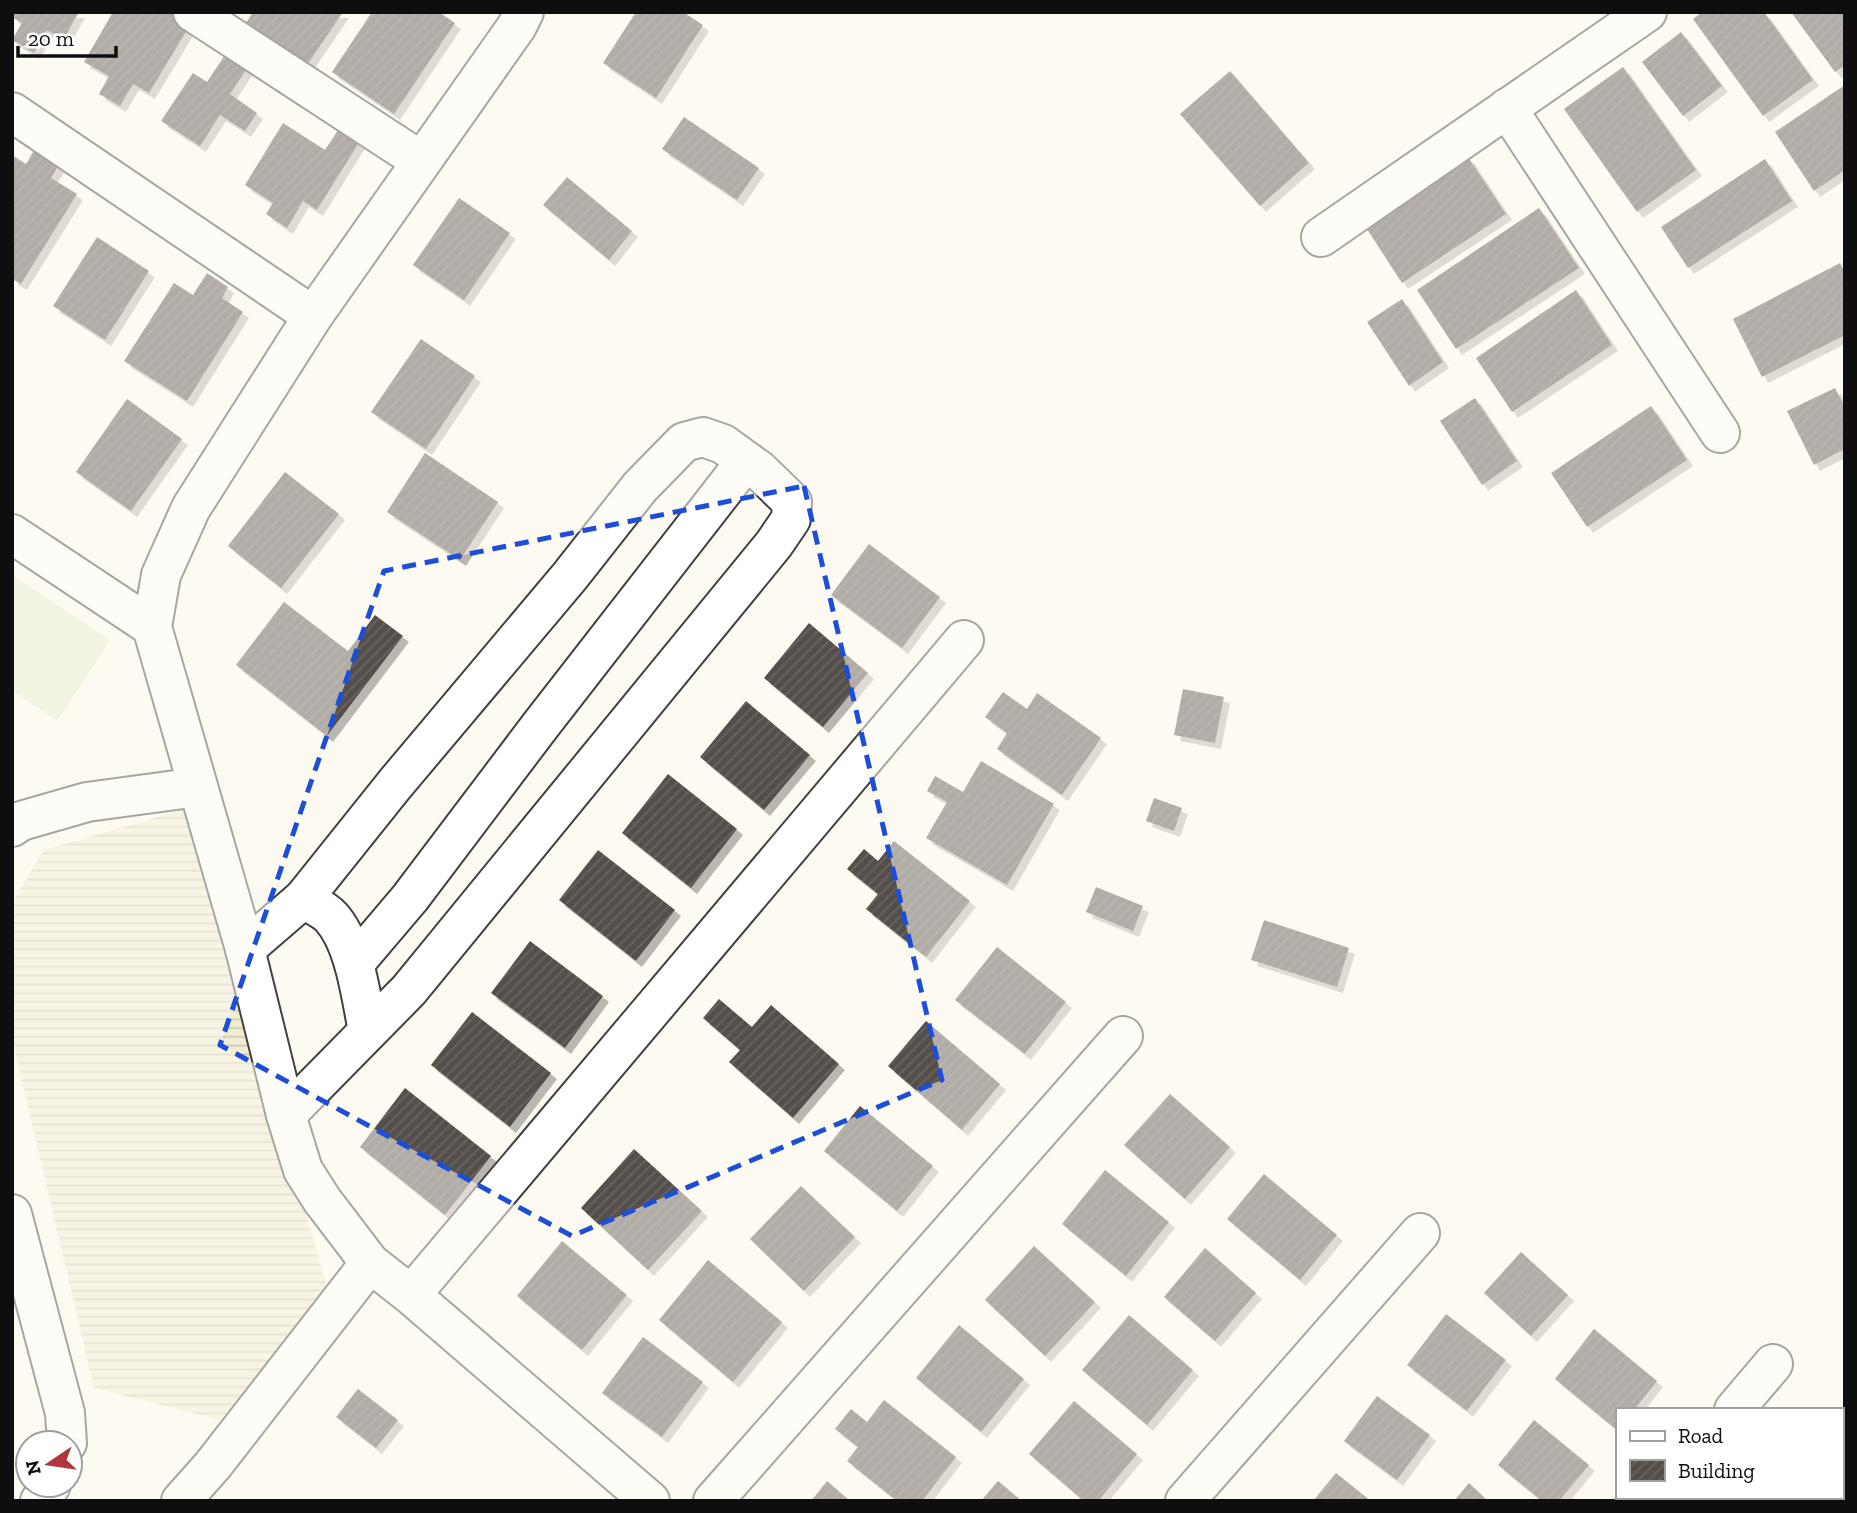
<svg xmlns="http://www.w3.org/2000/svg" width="1857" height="1513" viewBox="0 0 1857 1513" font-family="'Zilla Slab',serif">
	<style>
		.farmland { fill: url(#farmland-rules) }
		.pitch { fill: #e3edce }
		.building { fill: url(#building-hatch); filter: url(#shadow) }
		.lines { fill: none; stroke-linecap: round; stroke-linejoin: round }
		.minor-casing { stroke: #414141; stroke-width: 42 }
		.minor { stroke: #fff; stroke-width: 38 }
		.marked { fill: none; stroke: #1d4ed8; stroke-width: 5; stroke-dasharray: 14 9; stroke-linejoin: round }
	</style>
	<defs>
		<pattern id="farmland-rules" width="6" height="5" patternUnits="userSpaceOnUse" patternTransform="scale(1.75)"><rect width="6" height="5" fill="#f1edd3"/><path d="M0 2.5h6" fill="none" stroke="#cdcab4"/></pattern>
		<pattern id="building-hatch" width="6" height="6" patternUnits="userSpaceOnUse" patternTransform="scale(1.75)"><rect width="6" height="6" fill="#554f4c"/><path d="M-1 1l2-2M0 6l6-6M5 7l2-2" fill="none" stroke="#696461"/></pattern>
		<filter id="shadow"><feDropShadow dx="6" dy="6" stdDeviation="0" flood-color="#0004"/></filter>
	</defs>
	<rect width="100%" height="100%" fill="#fdfaf1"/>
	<!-- farmland -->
	<path class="farmland" d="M192 807 329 1295 220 1420 94 1388 12 1039V903L44 850Z"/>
	<!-- pitch -->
	<path class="pitch" d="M12 575 110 640 57 721 12 691Z"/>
	<!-- building -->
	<g class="building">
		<path d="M12 12H79L63 40 47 30 34 53 12 40 22 23 12 17Z"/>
		<path d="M113 12H180L193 20 149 93 133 84 120 106 99 94 109 76 84 62Z"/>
		<path d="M253 12H343L307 65 246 23Z"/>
		<path d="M372 12H439L455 23 394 114 332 72Z"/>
		<path d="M636 12H683L703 25 656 98 603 63Z"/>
		<path d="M1702 12H1764L1813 80 1763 116 1693 19Z"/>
		<path d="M1791 12H1845V65L1835 72Z"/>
		<path d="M1681 32 1722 86 1683 116 1642 62Z"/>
		<path d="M231 46 252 61 230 94 257 113 245 131 220 115 200 146 161 121 193 73 207 82Z"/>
		<path d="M1623 67 1696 170 1637 212 1564 109Z"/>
		<path d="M1230 71 1309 163 1260 206 1180 114Z"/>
		<path d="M1845 85V170L1814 191 1775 132Z"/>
		<path d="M684 117 759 168 737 200 662 149Z"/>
		<path d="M344 121 365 133 317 210 303 201 287 228 266 214 273 203 245 185 283 123 325 150Z"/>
		<path d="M36 147 60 163 51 178 77 194 21 284 12 279V155L26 164Z"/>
		<path d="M1468 157 1506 214 1402 283 1365 226Z"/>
		<path d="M1765 159 1792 201 1688 268 1661 227Z"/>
		<path d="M567 177 632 231 609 260 543 205Z"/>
		<path d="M459 198 510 233 464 300 413 265Z"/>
		<path d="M1539 208 1579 268 1456 349 1417 290Z"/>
		<path d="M97 237 149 271 105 340 53 306Z"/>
		<path d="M1840 263 1845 272V335L1762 377 1733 319Z"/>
		<path d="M207 273 228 287 222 298 243 312 187 401 124 361 174 283 193 295Z"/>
		<path d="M1576 290 1612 345 1512 412 1476 358Z"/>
		<path d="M1402 299 1443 362 1409 386 1367 322Z"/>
		<path d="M421 339 475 376 426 449 371 412Z"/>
		<path d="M1835 388 1845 407V449L1814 465 1787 411Z"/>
		<path d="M1475 398 1517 461 1482 485 1440 421Z"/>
		<path d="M127 399 182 439 131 511 76 472Z"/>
		<path d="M1651 406 1687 460 1587 527 1551 473Z"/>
		<path d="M425 453 498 502 460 560 387 512Z"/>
		<path d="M285 472 339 514 281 588 228 546Z"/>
		<path d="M869 544 940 597 902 648 831 595Z"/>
		<path d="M284 602 348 651 375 615 403 636 327 736 236 665Z"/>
		<path d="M809 623 868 673 823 727 764 678Z"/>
		<path d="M1183 689 1224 697 1215 743 1174 735Z"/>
		<path d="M1003 692 1027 709 1037 693 1101 738 1062 795 997 749 1007 733 985 717Z"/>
		<path d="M746 701 810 755 764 810 700 757Z"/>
		<path d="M981 761 1054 804 1007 885 926 838 947 802 927 791 935 776 963 792Z"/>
		<path d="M668 774 737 829 691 888 622 833Z"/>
		<path d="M1154 798 1182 808 1174 831 1146 821Z"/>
		<path d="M894 841 970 901 926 957 866 909 878 894 847 869 864 849 878 861Z"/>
		<path d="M598 850 675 910 636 961 559 900Z"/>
		<path d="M1096 887 1143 906 1133 931 1086 912Z"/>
		<path d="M1264 920 1349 948 1337 987 1251 960Z"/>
		<path d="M530 941 603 996 565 1048 491 993Z"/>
		<path d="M997 947 1066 1002 1025 1054 955 1000Z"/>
		<path d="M719 999 752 1027 771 1005 839 1064 793 1118 729 1062 740 1050 703 1018Z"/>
		<path d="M472 1012 551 1073 510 1127 431 1065Z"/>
		<path d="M926 1021 1000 1084 962 1130 888 1066Z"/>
		<path d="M405 1088 491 1156 445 1215 360 1147Z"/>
		<path d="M1170 1094 1230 1147 1185 1199 1124 1145Z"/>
		<path d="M860 1106 933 1166 897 1211 824 1151Z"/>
		<path d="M634 1149 702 1211 648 1270 581 1208Z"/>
		<path d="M1105 1170 1169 1222 1126 1276 1062 1224Z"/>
		<path d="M1264 1174 1337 1235 1300 1280 1227 1219Z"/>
		<path d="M801 1186 855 1237 804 1291 750 1239Z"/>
		<path d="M562 1241 627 1295 582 1350 517 1296Z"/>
		<path d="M1034 1246 1095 1302 1045 1356 985 1300Z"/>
		<path d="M1205 1248 1256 1293 1215 1341 1164 1297Z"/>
		<path d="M1521 1252 1568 1295 1531 1336 1484 1293Z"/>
		<path d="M708 1260 782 1322 733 1382 659 1320Z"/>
		<path d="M1446 1314 1506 1360 1467 1411 1407 1365Z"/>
		<path d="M1129 1315 1193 1370 1147 1425 1082 1370Z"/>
		<path d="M959 1325 1024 1379 981 1432 916 1378Z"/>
		<path d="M1594 1329 1657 1381 1634 1410H1617V1430L1555 1379Z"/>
		<path d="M643 1337 703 1382 662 1437 602 1393Z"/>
		<path d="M358 1389 398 1420 376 1448 336 1417Z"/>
		<path d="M1377 1396 1430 1435 1397 1480 1344 1441Z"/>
		<path d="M884 1400 956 1457 922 1501H897L847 1461 858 1447 835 1429 851 1409 867 1422Z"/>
		<path d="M1074 1401 1137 1454 1098 1501H1084L1029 1454Z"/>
		<path d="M1534 1420 1589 1465 1559 1501H1542L1498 1465Z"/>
		<path d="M1336 1473 1371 1501H1313Z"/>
		<path d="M827 1481 850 1501H811Z"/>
		<path d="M998 1481 1022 1501H981Z"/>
		<path d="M1469 1483 1488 1501H1454Z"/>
		<path d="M1749 1497H1789L1794 1501H1747Z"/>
	</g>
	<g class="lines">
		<!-- minor casing -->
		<g class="minor-casing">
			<g id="minor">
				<path d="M193 12 421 161"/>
				<path d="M524 12 517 26 313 316 191 508 161 575 152 627 245 949 286 1115 303 1170 322 1200 370 1263 411 1295 650 1501"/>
				<path d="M1507 108 1720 433"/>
				<path d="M12 112 313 316"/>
				<path d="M1321 237 1647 12"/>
				<path d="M12 534 152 627"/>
				<path d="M12 827 21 821 87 802 198 787"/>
				<path d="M303 899C311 904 324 909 331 917 355 943 361 997 368 1031"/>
				<path d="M245 949 303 899 395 784 570 576 640 487 684 442 703 437 723 444 759 470 792 502 791 519 774 544 409 990 286 1115"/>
				<path d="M354 964 410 898 540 726 746 461"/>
				<path d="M12 1214 65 1413 67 1443"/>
				<path d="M411 1295 964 640"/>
				<path d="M1734 1410 1773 1364"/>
				<path d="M40 1501 51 1485"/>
				<path d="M181 1501 213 1465 370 1263"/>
				<path d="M713 1501 1123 1036"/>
				<path d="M1185 1501 1420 1233"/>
				<path d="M1654 1501 1657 1497"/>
			</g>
		</g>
		<!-- minor -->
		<use href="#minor" class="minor"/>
	</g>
	<!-- marked area -->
	<path d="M0 0H1857V1513H0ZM804 486 942 1080 572 1236 220 1045 384 571Z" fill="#fdfaf1" fill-opacity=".55" fill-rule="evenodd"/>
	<path class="marked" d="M804 486 942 1080 572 1236 220 1045 384 571Z"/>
	<!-- border -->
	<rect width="1857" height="1513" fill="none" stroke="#0e0e0e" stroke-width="28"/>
	<!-- legend -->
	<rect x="1616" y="1408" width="228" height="91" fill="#ffffff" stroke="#9f9f9f" stroke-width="2"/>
	<rect x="1630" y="1431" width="35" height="10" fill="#ffffff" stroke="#9f9f9f" stroke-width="2"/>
	<text x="1678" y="1443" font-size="21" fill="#0e0e0e">Road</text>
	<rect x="1630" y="1460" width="35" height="21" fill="url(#building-hatch)" stroke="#9f9f9f" stroke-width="2"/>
	<text x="1678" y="1478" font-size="21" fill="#0e0e0e">Building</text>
	<!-- north arrow -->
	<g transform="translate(49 1464) rotate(257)"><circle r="33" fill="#ffffff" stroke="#9f9f9f" stroke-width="2"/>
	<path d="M0-5L12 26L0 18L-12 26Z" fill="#ae363f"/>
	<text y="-10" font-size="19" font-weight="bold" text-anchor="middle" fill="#0e0e0e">N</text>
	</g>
	<!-- scale -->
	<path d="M18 46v10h98v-10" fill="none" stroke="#0e0e0e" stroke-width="3.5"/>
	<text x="28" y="46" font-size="21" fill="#0e0e0e" stroke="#ffffff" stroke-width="5" paint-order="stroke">20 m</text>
</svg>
